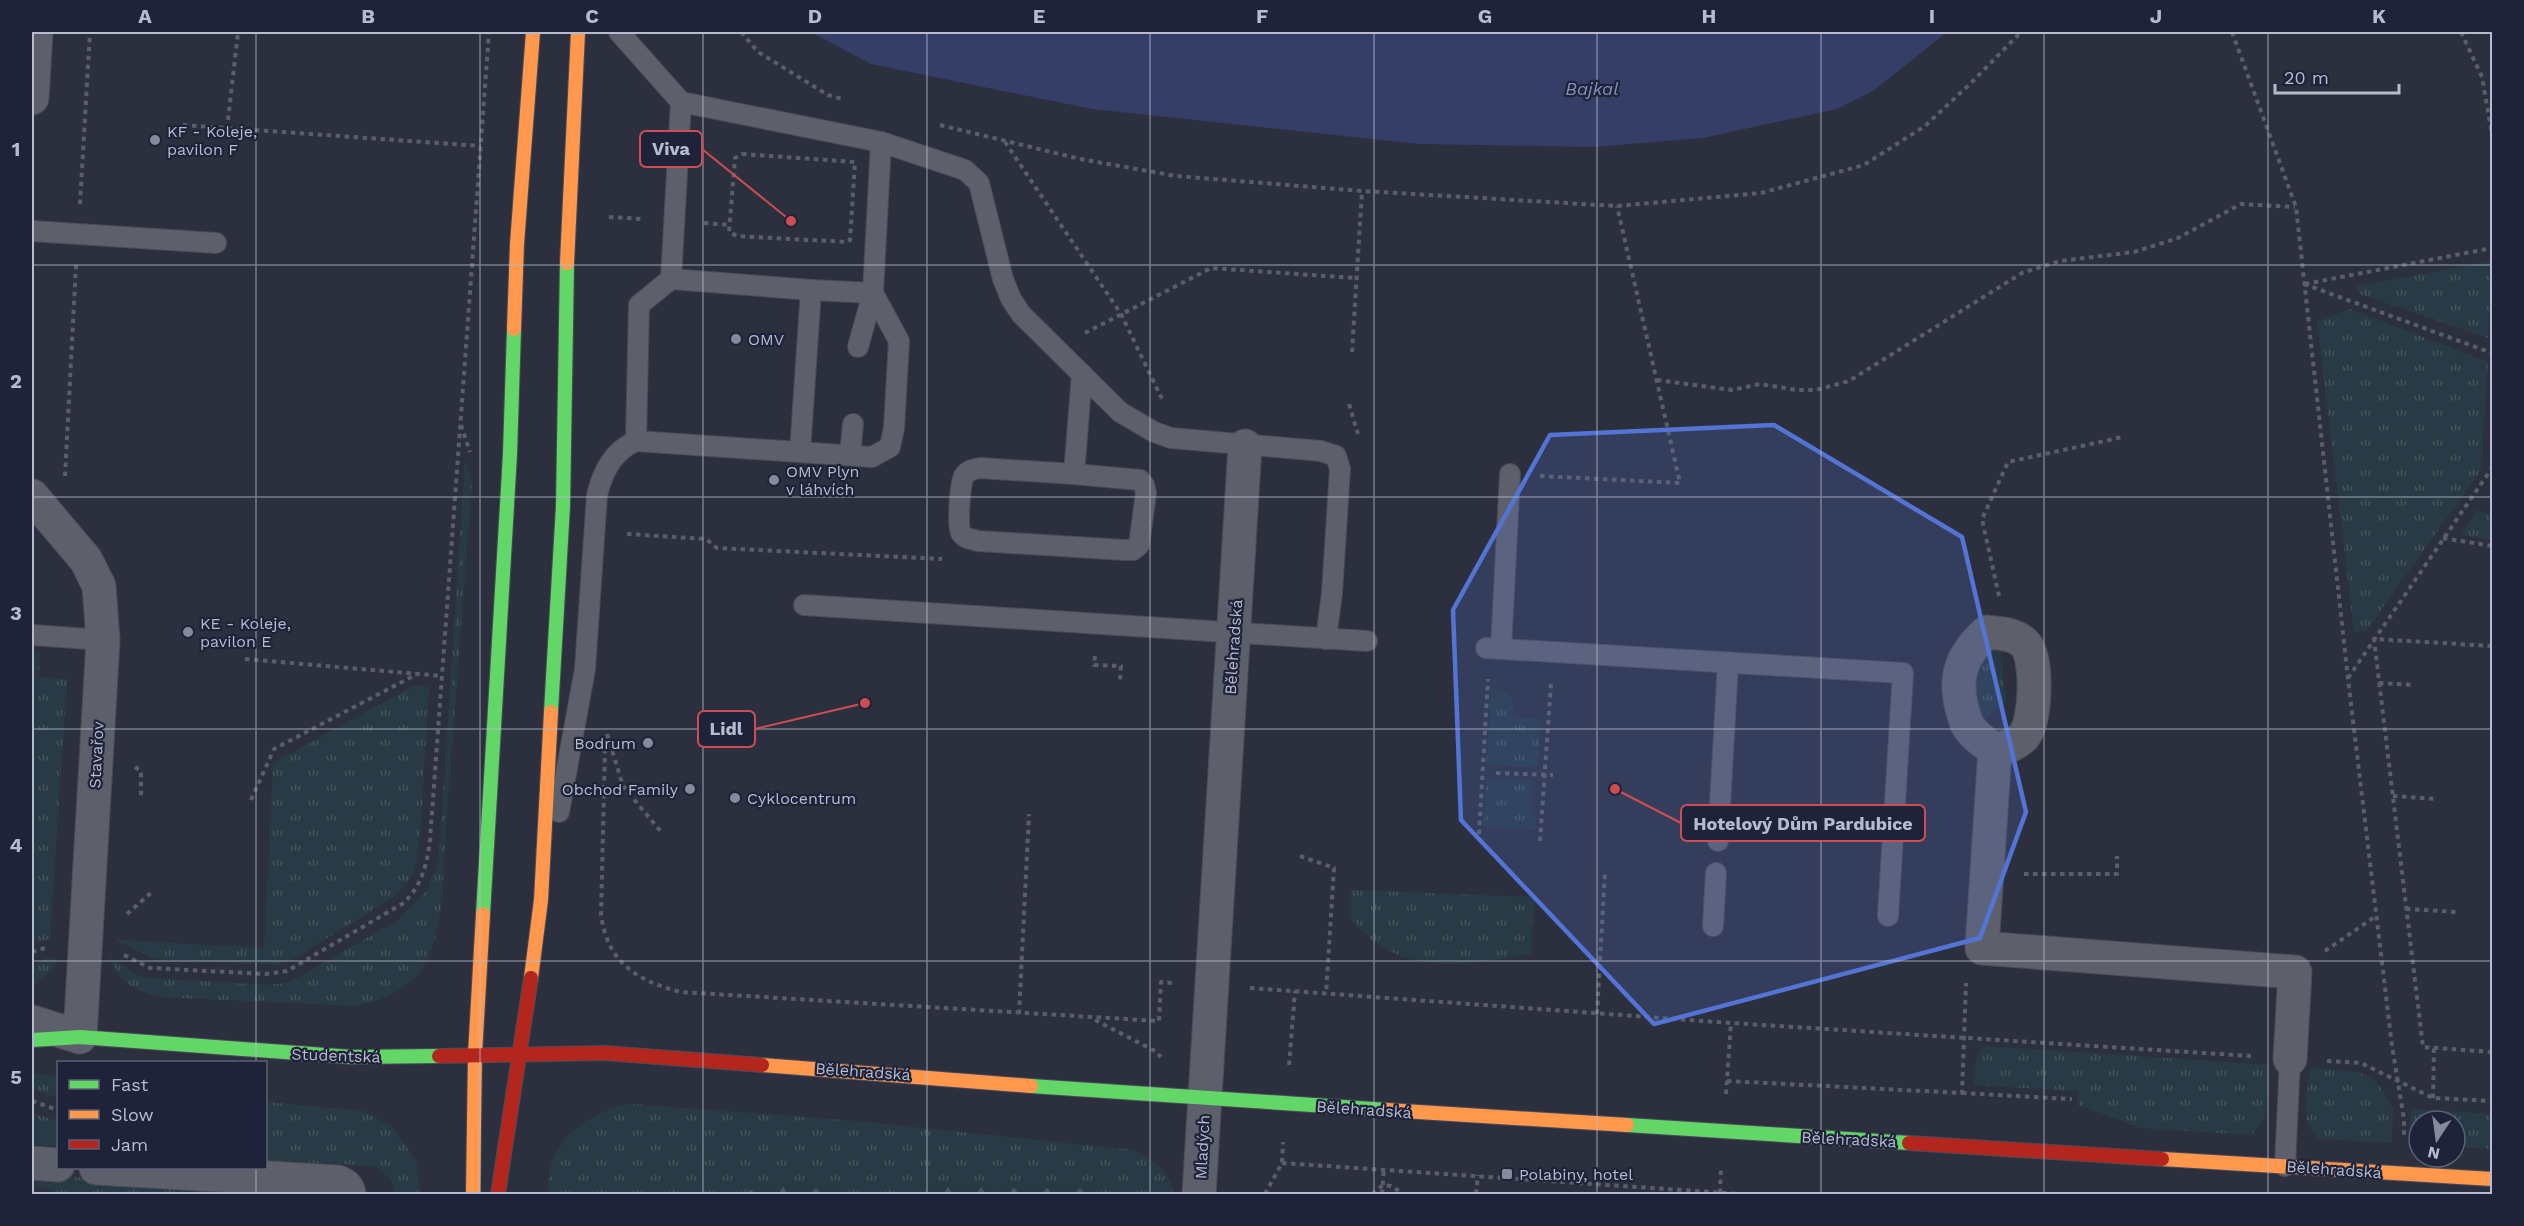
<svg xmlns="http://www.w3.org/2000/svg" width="2524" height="1226" viewBox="0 0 2524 1226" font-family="'Work Sans',sans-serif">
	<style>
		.grass { fill: url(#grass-tufts) }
		.forest { fill: url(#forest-firs) }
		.water { fill: #353e67 }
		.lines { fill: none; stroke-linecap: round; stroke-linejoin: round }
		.lane-casing { stroke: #494c57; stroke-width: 22 }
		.street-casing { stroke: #494c57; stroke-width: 35 }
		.fast-casing { stroke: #494c57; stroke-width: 16 }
		.slow-casing { stroke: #494c57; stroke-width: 16 }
		.jam-casing { stroke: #494c57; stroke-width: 16 }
		.path { stroke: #5a5e68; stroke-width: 4; stroke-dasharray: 4.5 4.5; stroke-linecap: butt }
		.lane { stroke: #5d606b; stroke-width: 20 }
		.street { stroke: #5d606b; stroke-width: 33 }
		.fast { stroke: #63d668; stroke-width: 14 }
		.slow { stroke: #ff974d; stroke-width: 14 }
		.jam { stroke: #b3261e; stroke-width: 14 }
		.marked { fill: #5374d4; fill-opacity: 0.2; stroke: #5374d4; stroke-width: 4.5; stroke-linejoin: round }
		.grid { fill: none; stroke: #b7bbce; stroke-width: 1.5; stroke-opacity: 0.55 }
		.poi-dot { fill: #868a9c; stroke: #1e233a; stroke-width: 2 }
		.labels { text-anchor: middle; stroke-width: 4.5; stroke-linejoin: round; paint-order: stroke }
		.poi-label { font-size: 16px; fill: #b7bbce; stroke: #1e233a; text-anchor: start }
		.street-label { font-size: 16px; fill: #b7bbce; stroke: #1e233a }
		.water-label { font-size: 18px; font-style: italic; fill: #848ebb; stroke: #1e233a }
		.leader { fill: none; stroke: #ce4d52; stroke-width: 2 }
		.callout-dot { fill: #ce4d52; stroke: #1e233a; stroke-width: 2 }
		.callout { fill: #1e233a; stroke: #ce4d52; stroke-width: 2 }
		.callout-label { font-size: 18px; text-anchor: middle; font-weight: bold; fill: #b7bbce }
		.neatline { fill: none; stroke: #b7bbce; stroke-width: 2 }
		.grid-label { font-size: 20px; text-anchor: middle; font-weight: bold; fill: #b7bbce }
	</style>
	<defs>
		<pattern id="grass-tufts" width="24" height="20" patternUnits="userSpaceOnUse" patternTransform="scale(1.5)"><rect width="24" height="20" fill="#283a45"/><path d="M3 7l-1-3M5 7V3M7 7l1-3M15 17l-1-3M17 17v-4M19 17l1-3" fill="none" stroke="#45555f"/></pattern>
		<pattern id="forest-firs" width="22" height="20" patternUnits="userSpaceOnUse" patternTransform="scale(1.5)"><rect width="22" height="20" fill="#283a45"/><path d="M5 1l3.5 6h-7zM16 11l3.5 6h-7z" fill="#45555f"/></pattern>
	</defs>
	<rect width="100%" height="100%" fill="#2c303e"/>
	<!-- grass -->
	<g class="grass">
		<path d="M2492 261 2488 338 2357 293V286Z"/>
		<path d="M2350 309 2488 362 2481 470 2366 631 2354 632 2317 322Z"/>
		<path d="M465 459 472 482C464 593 455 703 447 814 444 853 445 930 426 962 411 989 384 1000 355 1006L162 997C135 993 119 981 109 956L135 974 149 978 269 985 290 982 398 920 427 891 439 858Z"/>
		<path d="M2477 510 2492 515V540L2461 535Z"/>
		<path d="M2000 647 2006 702 1984 720C1966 692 1974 678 1987 651Z"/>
		<path d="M32 652H40L39 677 67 679 50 939 32 943Z"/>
		<path d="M415 685 429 687 420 839 415 870 409 881 392 898 295 958 277 965 155 959 116 940 264 948 273 763Z"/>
		<path d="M1491 688 1508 692 1513 704V717L1540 719 1538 767 1487 765Z"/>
		<path d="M1487 779 1533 781 1532 813 1536 816V830L1483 826Z"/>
		<path d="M1351 890 1535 897 1531 954C1484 962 1430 973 1385 949 1372 942 1361 928 1350 919Z"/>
		<path d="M46 958H58L52 970 32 988V966Z"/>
		<path d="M1988 1046 2270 1065C2268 1089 2273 1121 2250 1135L2141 1128 2078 1105 2079 1091 1974 1085C1975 1070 1972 1054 1988 1046Z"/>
		<path d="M2310 1068 2359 1072 2373 1079 2384 1092 2393 1108 2392 1143 2319 1139C2298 1122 2308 1091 2310 1068Z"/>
		<path d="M32 1073 58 1077V1098L32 1089Z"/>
		<path d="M266 1102 364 1111 393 1128 416 1160 421 1194H393V1187L390 1179 374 1166 266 1160Z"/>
		<path d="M632 1104 856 1121 1133 1150C1153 1158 1170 1172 1174 1194H1101L1071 1186 1040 1189 948 1187 914 1193H861L764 1184 743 1194H547C548 1184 548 1172 552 1162 562 1131 602 1107 632 1104Z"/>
		<path d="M2411 1109 2492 1114V1149L2455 1147V1121H2419V1145L2409 1144Z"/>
		<path d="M32 1113 58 1121V1146L32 1144Z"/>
		<path d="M32 1174 225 1188V1194H57L45 1188 32 1187Z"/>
	</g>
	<!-- forest -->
	<path class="forest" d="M764 1184 861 1193H914L948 1187 1040 1189 1071 1186 1101 1194H743Z"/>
	<!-- water -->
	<path class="water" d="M811 32H1947L1873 91 1837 109 1703 138 1593 147 1419 144 1092 109 871 64Z"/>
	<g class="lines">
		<!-- lane casing -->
		<g class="lane-casing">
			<g id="lane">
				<path d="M619 32 681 102 881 142 965 170 979 183 1003 279 1011 299 1021 314 1120 412 1154 432 1171 438 1321 451 1336 456 1340 469 1332 593 1326 639"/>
				<path d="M32 231 216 243"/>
				<path d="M671 279 811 290 800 452"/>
				<path d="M811 290 873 293 858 347"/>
				<path d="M636 441 872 457 890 447 894 428 899 341 873 293 881 142"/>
				<path d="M850 455 853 424"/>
				<path d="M1074 474 980 468C974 469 968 470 964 476 960 484 957 525 961 533 965 539 972 539 978 541L1124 550H1133L1139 545 1146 493 1144 485 1140 480 1074 474 1082 374"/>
				<path d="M804 605 1367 641"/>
				<path d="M32 635 103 640"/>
				<path d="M1486 648 1903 673 1888 916"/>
				<path d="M1501 649 1510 474"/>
				<path d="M559 812 585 669 597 495C603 471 613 451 636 441L639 305 671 279 681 102"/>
				<path d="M1718 841 1728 663"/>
				<path d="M1713 926 1716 873"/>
				<path d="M2285 1166 2290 1059"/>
			</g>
		</g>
		<!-- street casing -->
		<g class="street-casing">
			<g id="street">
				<path d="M32 98 36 32"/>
				<path d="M32 496 86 560 99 586 103 640 80 1037 32 1022"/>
				<path d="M1995 750C2006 747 2016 745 2024 736 2036 721 2038 661 2026 645 2017 634 2000 633 1987 632 1961 655 1953 678 1963 712 1965 718 1966 725 1970 729 1977 738 1986 744 1995 750L1982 948 2295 972 2290 1059"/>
				<path d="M32 1163 58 1165"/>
				<path d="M96 1168 338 1182C345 1185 348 1187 349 1194"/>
				<path d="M1199 1194 1245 446"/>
			</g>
		</g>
		<!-- fast casing -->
		<g class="fast-casing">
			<g id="fast">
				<path d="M551 712 563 506 567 263"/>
				<path d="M483 914 510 454 514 329"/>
				<path d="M32 1040 80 1037 352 1057 439 1056"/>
				<path d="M1031 1086 1387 1110"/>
				<path d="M1627 1125 1909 1143"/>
			</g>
		</g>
		<!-- slow casing -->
		<g class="slow-casing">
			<g id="slow">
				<path d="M567 263 578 32"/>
				<path d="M514 329 517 244 533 32"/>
				<path d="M531 978 541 900 551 712"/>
				<path d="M762 1065 1031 1086"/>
				<path d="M1387 1110 1627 1125"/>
				<path d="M2162 1159 2492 1179"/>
				<path d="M473 1194 475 1055 483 914"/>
			</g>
		</g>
		<!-- jam casing -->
		<g class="jam-casing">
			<g id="jam">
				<path d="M439 1056 605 1053 762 1065"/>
				<path d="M1909 1143 2162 1159"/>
				<path d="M498 1194 531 978"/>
			</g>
		</g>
		<!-- path -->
		<g class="path">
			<path d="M741 32 758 52 828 95 842 99"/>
			<path d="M2232 32 2296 207 2348 679 2392 1046 2404 1119V1135"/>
			<path d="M2461 32 2482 77 2492 134"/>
			<path d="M183 125 481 146"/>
			<path d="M940 125 1080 159 1176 176 1362 191 1617 206 1761 193 1864 165 1925 126 1971 83 2021 32"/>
			<path d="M227 129 238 32"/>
			<path d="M1005 142 1121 314 1162 399"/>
			<path d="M742 154 855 162 850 240 847 242 737 236 729 232 735 158Z"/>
			<path d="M80 204 90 32"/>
			<path d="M609 217 642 219"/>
			<path d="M704 223 730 225"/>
			<path d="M2304 284 2492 353"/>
			<path d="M2305 284 2492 248"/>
			<path d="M1085 333 1211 268 1355 278"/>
			<path d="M1352 352 1362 191"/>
			<path d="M1657 380 1732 390 1760 384 1796 390H1816L1849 381 2022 273 2060 261 2134 252 2178 238 2241 204 2295 207"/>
			<path d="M1349 404 1358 434"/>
			<path d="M461 425 470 452"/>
			<path d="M65 476 76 265"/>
			<path d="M1540 476 1680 483 1617 206"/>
			<path d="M627 534 706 539 717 548 942 559"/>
			<path d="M2443 538 2492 546"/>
			<path d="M1999 596 1982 519 2008 462 2123 437"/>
			<path d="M2492 646 2374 639 2423 1047 2492 1052"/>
			<path d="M1095 656 1094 665 1121 666 1120 680"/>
			<path d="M245 659 442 676"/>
			<path d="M2348 678 2492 468"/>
			<path d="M2379 683 2415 685"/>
			<path d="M607 734 623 786 662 833"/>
			<path d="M605 749 601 915C608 963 636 980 680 992L1159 1021 1161 982 1173 983"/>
			<path d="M135 767 141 771V796"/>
			<path d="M1496 773 1553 775"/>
			<path d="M2393 796 2437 799"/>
			<path d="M251 800 274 749 417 674"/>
			<path d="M1479 834 1488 679"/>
			<path d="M1540 841 1551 683"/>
			<path d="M1300 856 1334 868 1326 994"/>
			<path d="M2024 874H2117V856"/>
			<path d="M2406 909 2457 912"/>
			<path d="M127 914 153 891"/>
			<path d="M2325 951 2376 916"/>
			<path d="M32 952 48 947"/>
			<path d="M124 955 150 968 266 974 287 971 402 904C422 887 427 864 430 840L489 32"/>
			<path d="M1250 988 1731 1023 2251 1056"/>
			<path d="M1019 1014 1029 814"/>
			<path d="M1597 1014 1605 871"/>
			<path d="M1095 1020 1155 1051 1161 1057"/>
			<path d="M2327 1061 2361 1063 2433 1098 2492 1101"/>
			<path d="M1289 1065 1295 991"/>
			<path d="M1727 1081 1962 1093 1966 983"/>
			<path d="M1962 1093 2072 1099"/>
			<path d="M1726 1094 1731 1023"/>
			<path d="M2433 1098 2434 1048"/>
			<path d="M32 1101 58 1110"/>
			<path d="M1282 1163 1740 1194"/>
			<path d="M1720 1193 1721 1168"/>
			<path d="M1265 1194 1282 1163 1283 1142"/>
			<path d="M1372 1194 1383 1185 1391 1186 1404 1194"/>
			<path d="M1382 1194 1384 1169"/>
			<path d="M1476 1194 1478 1175"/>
		</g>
		<!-- lane -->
		<use href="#lane" class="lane"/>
		<!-- street -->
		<use href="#street" class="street"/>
		<!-- fast -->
		<use href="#fast" class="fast"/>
		<!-- slow -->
		<use href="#slow" class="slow"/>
		<!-- jam -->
		<use href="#jam" class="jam"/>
	</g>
	<!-- marked area -->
	<path class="marked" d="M1774 425 1962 537 2026 812 1980 938 1654 1024 1461 820 1453 610 1550 435Z"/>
	<!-- grid -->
	<path class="grid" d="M256 32V1062M480 32V1194M703 32V1194M927 32V1194M1150 32V1194M1374 32V1194M1597 32V1194M1821 32V1194M2044 32V1194M2268 32V1194M32 265H2492M32 497H2492M32 729H2492M32 961H2492M256 1168V1194"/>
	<!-- markers -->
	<g class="poi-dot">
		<circle cx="155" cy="140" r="6"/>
		<circle cx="736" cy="339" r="6"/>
		<circle cx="774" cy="480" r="6"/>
		<circle cx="188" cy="632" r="6"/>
		<circle cx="648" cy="743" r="6"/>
		<circle cx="690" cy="789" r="6"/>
		<circle cx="735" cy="798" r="6"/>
		<rect x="1501" y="1168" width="12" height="12" rx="3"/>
	</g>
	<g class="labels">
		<!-- poi labels -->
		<g class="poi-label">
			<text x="167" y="137">KF - Koleje,<tspan x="167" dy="18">pavilon F</tspan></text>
			<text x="748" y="345">OMV</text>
			<text x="786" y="477">OMV Plyn<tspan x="786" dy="18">v láhvích</tspan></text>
			<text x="200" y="629">KE - Koleje,<tspan x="200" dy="18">pavilon E</tspan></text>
			<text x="636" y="749" text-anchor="end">Bodrum</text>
			<text x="678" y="795" text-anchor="end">Obchod Family</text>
			<text x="747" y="804">Cyklocentrum</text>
			<text x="1519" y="1180">Polabiny, hotel</text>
		</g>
		<!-- street labels -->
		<g class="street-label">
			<text transform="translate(1233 647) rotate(-86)" y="6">Bělehradská</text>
			<text transform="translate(96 755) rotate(-87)" y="6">Stavařov</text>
			<text transform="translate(336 1055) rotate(2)" y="6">Studentská</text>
			<text transform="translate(863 1071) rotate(4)" y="6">Bělehradská</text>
			<text transform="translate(1364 1109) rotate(4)" y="6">Bělehradská</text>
			<text transform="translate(1849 1139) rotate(3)" y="6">Bělehradská</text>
			<text transform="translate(1202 1147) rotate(-87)" y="6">Mladých</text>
			<text transform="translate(2334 1169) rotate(4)" y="6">Bělehradská</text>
		</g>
		<!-- water labels -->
		<g class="water-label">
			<text x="1592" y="95">Bajkal</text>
		</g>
	</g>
	<!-- callouts -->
	<path class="leader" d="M791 221L702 149M865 703L755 729M1615 789L1681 823"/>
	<g class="callout-dot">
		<circle cx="791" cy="221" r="6"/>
		<circle cx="865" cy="703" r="6"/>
		<circle cx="1615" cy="789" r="6"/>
	</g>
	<g class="callout">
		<rect x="640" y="131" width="62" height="36" rx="6"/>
		<rect x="698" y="711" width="57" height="36" rx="6"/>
		<rect x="1681" y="805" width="244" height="36" rx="6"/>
	</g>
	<g class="callout-label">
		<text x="671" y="155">Viva</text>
		<text x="726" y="735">Lidl</text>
		<text x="1803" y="830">Hotelový Dům Pardubice</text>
	</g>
	<!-- border -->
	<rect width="2524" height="1226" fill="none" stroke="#1e233a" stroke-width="66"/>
	<!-- legend -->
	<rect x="57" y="1061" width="210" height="108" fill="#1e233a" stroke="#5b6075" stroke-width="1.5"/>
	<rect x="69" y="1080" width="30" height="9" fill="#63d668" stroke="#5b6075" stroke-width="1.5"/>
	<text x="111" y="1091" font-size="18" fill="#b7bbce">Fast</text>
	<rect x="69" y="1110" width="30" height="9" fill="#ff974d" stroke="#5b6075" stroke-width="1.5"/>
	<text x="111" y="1121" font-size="18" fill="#b7bbce">Slow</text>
	<rect x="69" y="1140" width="30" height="9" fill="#b3261e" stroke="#5b6075" stroke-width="1.5"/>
	<text x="111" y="1151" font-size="18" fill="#b7bbce">Jam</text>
	<!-- north arrow -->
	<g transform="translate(2437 1139) rotate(193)"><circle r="28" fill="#1e233a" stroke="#5b6075" stroke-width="1.5"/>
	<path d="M0-4.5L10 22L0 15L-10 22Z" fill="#868a9c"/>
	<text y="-9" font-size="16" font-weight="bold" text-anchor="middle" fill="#b7bbce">N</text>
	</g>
	<!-- scale -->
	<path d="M2275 84v9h124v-9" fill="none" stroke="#b7bbce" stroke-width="3"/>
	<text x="2284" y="84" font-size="18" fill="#b7bbce" stroke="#1e233a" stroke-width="4.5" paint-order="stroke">20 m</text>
	<rect x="33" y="33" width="2458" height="1160" class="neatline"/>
	<g class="grid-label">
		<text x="145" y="23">A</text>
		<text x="368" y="23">B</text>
		<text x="592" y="23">C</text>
		<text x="815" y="23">D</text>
		<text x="1039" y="23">E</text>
		<text x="1262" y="23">F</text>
		<text x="1485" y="23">G</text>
		<text x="1709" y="23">H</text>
		<text x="1932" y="23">I</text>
		<text x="2156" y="23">J</text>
		<text x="2379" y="23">K</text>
		<text x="16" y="156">1</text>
		<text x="16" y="388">2</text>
		<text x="16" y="620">3</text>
		<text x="16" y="852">4</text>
		<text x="16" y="1084">5</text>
	</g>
</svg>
